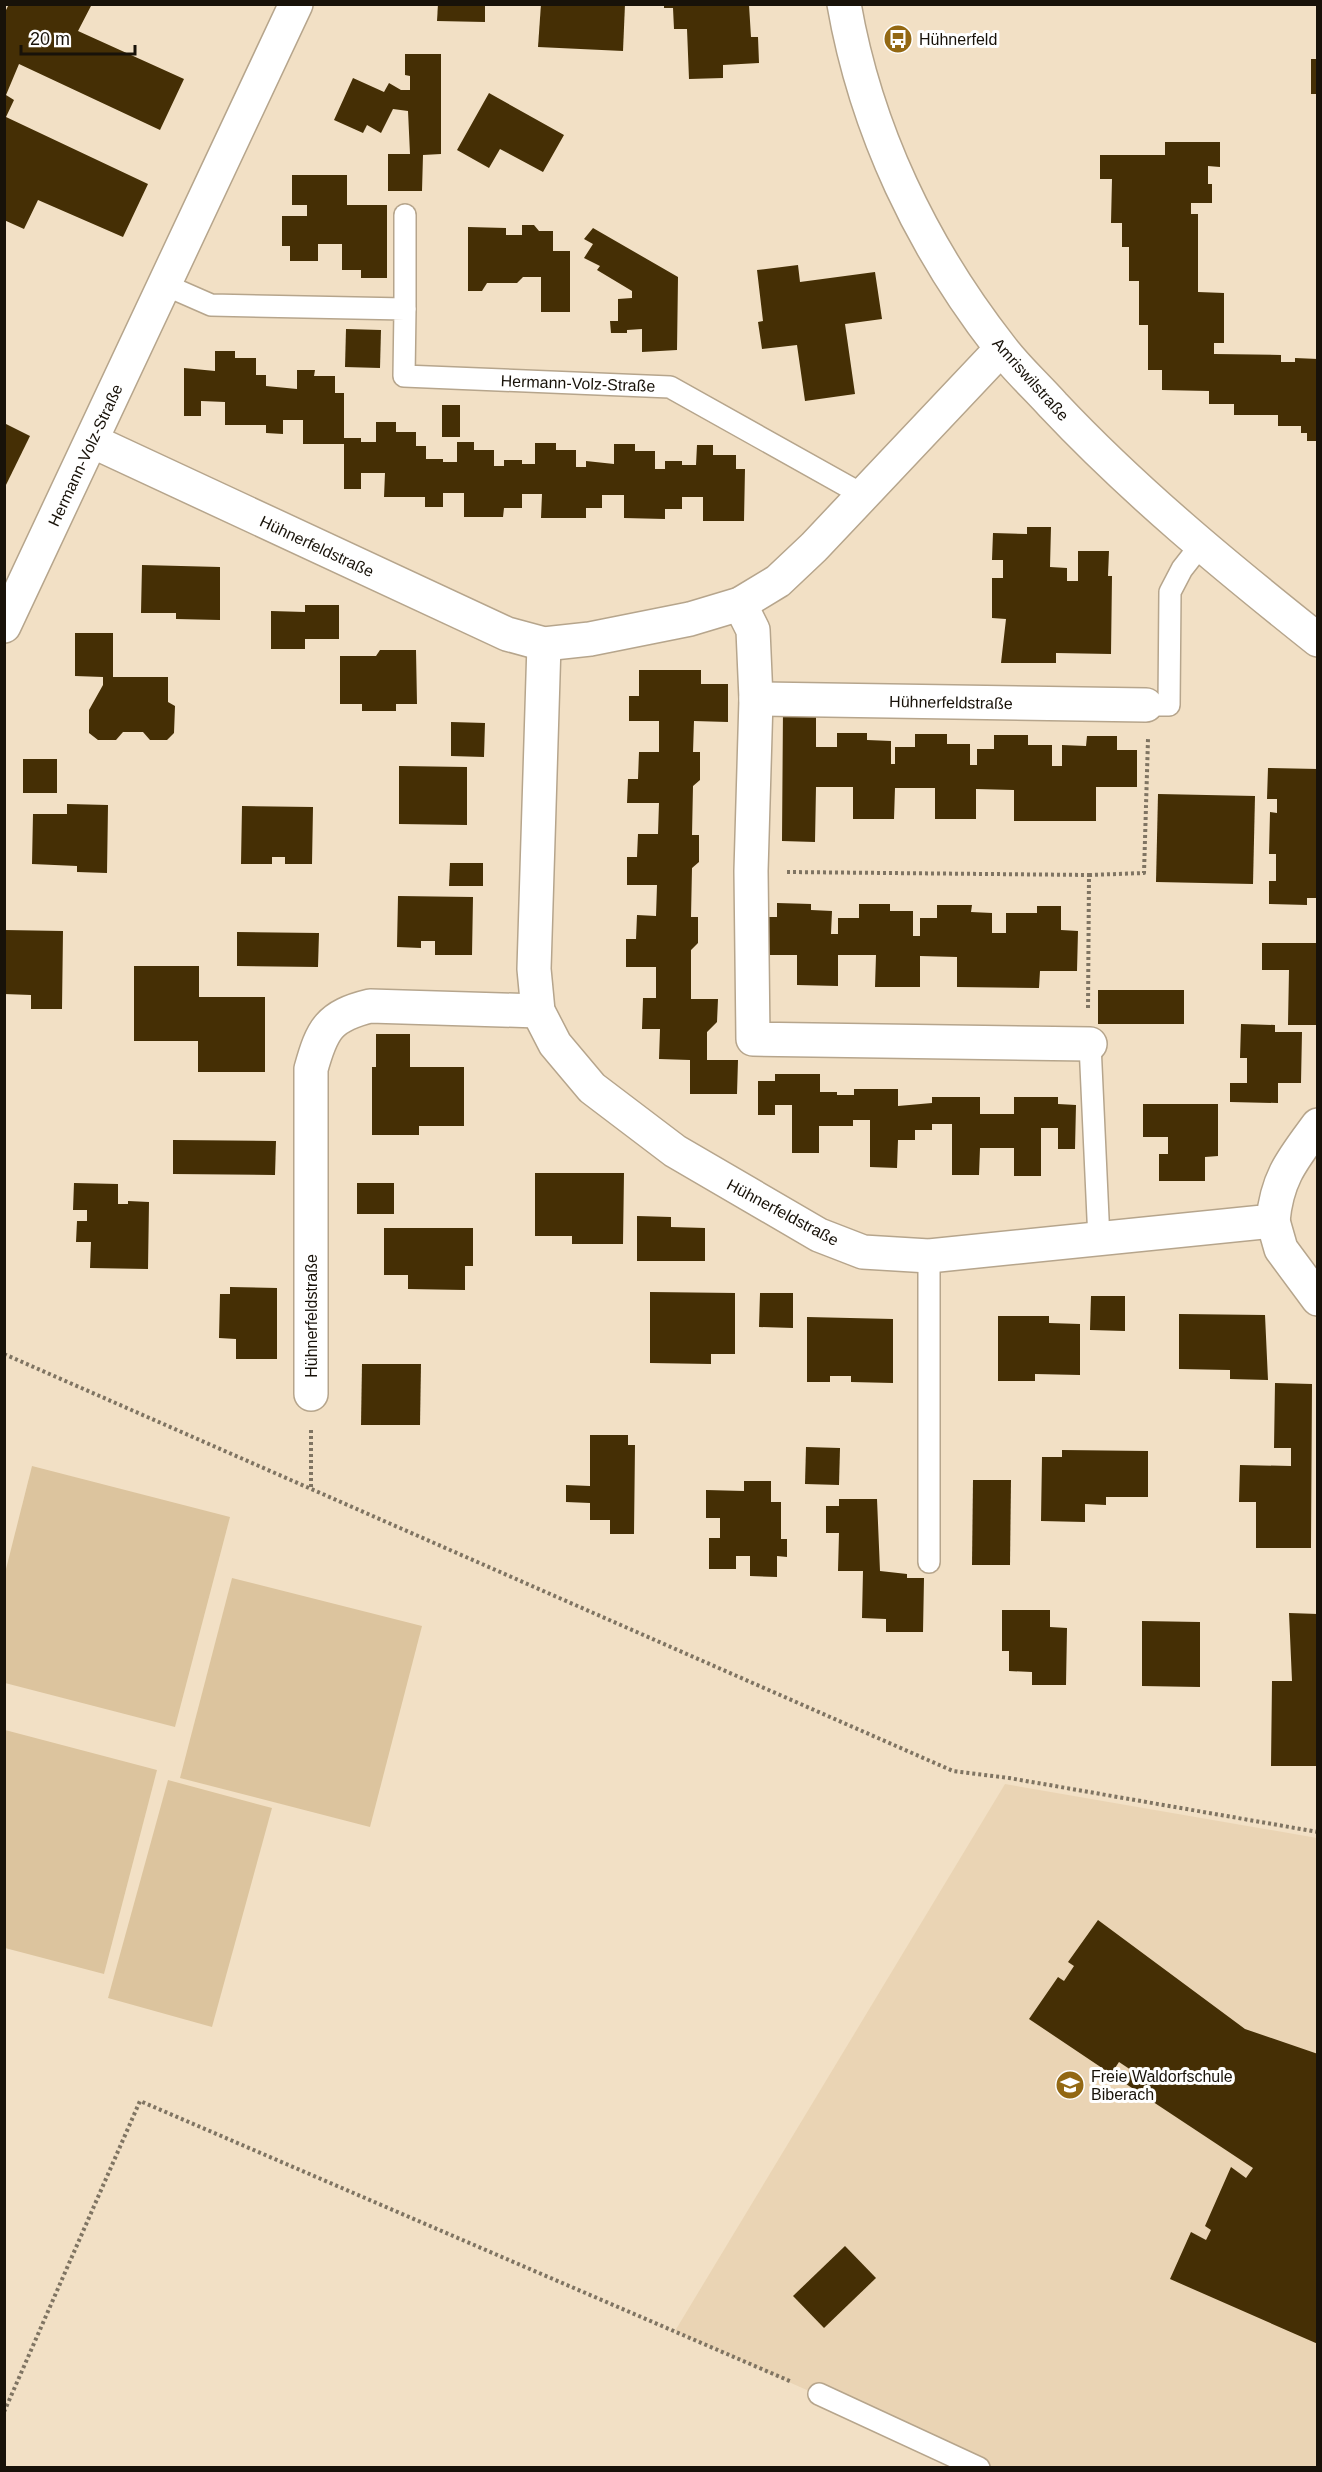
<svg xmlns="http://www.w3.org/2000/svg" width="1322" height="2472" viewBox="0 0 1322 2472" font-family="Arial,sans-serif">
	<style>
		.built { fill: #ead4b4 }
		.green { fill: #dcc49e }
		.building { fill: #452f05 }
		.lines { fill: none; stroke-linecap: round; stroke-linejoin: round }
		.service-casing { stroke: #b6a58c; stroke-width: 24 }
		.minor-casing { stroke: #b6a58c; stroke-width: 36 }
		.path { stroke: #7f7462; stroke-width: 4; stroke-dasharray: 3 3; stroke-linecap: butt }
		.service { stroke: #fff; stroke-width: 21 }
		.minor { stroke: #fff; stroke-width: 33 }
		.labels { text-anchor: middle; stroke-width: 6; stroke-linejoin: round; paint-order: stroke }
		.poi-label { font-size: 16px; fill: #181209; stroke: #fff; text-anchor: start }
		.street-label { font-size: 16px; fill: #181209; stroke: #fff }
	</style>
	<rect width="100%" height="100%" fill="#f2e0c5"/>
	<!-- built -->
	<path class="built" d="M1005 1784 1317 1838V2467H979L675 2331Z"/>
	<!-- green -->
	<g class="green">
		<path d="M32 1466 230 1517 175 1727 5 1683V1573Z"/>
		<path d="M232 1578 422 1626 370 1827 180 1778Z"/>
		<path d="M5 1730 157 1770 104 1974 5 1948Z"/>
		<path d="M168 1780 272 1808 212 2027 108 1998Z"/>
	</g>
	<!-- building -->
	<g class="building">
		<path d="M9 4H92L78 31 184 79 160 130 19 64 6 95 14 100 6 117 148 184 123 237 38 200 24 229 4 220V14Z"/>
		<path d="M438 4H485V22L437 21Z"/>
		<path d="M541 4H625L623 51 538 47Z"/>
		<path d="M664 5H749L751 37H758L759 63 723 65V78L689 79 687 29H674L673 8H664Z"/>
		<path d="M405 54H441V154L423 155 422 191H388V154H410L408 111 393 109 381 133 367 125 363 133 334 120 353 78 384 92 389 83 401 90H410V76L405 75Z"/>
		<rect x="1311" y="59" width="7" height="35"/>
		<path d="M489 93 564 135 543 172 500 149 489 168 457 150Z"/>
		<path d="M1165 142H1220V167L1208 166V184H1212V203H1191V214H1198V292L1224 293V343H1214V354L1281 355V362H1295V358L1318 359V441H1307V433H1301V426H1278V415H1234V404H1209V391L1162 390V370H1148V325H1139V281H1129V247H1122V223H1111L1112 179H1100V155H1165Z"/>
		<path d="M292 175H347V205H387V278H361V270H342V244H318V261H290V246H282V216H307V205H292Z"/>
		<path d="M522 225H534L539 231H553V251H570V312H541V277H523L517 283H487L482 291H468V227L506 228V235H522Z"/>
		<path d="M593 228 678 277 677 350 642 352V329L627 330V333H611L610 321H618V299L632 298V291L597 270 600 266 584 258 593 244 584 239Z"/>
		<path d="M798 265 800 282 875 272 882 319 845 324 855 394 805 401 797 345 762 349 758 322 763 321 757 270Z"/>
		<path d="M346 329 381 330 380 368 345 367Z"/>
		<path d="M215 351H235V358H256V375H266V386L297 389V370H315L314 376H335V393H344V438H361V442H376V422H396V432H416V446H426V459H443V462H457V442H474V450H494V466H504V460H522V464H535V443H556V450H576V467H586V461L614 464V444H635V451H655V469H665V461H682V465H696L697 445H713V455H736V469H745L744 521H703V497H682V509H665V519L624 518V495H602V508H586V518H541L542 494H522V508H504L503 517H464V493H443V507H425V497H384L385 473H361V489H344V444H303V420H283V434L266 433V425H225V402L201 401V416H184V368L215 371Z"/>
		<rect x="442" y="405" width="18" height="32"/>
		<path d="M4 423 30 436 4 489Z"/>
		<path d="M1027 527H1051L1050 567 1067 568V581H1078V551H1109L1108 576H1112L1111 654 1056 653V663H1001L1006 619 992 618V578H1003V560H992L993 533 1027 534Z"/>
		<path d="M142 565 220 567V620L176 619V613H141Z"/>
		<path d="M305 605H339V639H305V649H271V611L305 612Z"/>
		<path d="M75 633H113V677H168V702L175 706 174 733 167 740H150L143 732H123L116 740H98L89 733V710L103 685V677L75 676Z"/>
		<path d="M380 650H416L417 704H396V711H362V704H340V656H376Z"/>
		<path d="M639 670H701V684H728V722L694 721 693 752H700V780L693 786 692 835H699V862L692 868 691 917H698V943L691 950V999H718L717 1022 707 1032V1060H738L737 1094H690V1060L659 1059 660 1029H642L643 998H656V967H626V939H636L637 915 656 916 657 885H627V857H637L638 834H658L659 803H627L628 779H638L639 752H659V721H629V696H639Z"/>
		<path d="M783 709H816V747H837V733H867V740L891 741V764H895V747H915V734H947V744H970V765H977V749H994V735H1028V745H1052V766H1062V745L1086 746 1087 736H1117V750H1137V787H1096V821H1014V790L976 789V819H935V788H895L894 819H853V787H816L815 842 782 841Z"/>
		<path d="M451 722 485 723 484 757 451 756Z"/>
		<rect x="23" y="759" width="34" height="34"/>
		<path d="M399 766 467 767V825L399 824Z"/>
		<path d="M1268 768 1318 769V898H1307V905L1269 904V881H1276V854H1269L1270 812 1277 813V799H1267Z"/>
		<path d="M1158 794 1255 796 1253 884 1156 882Z"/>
		<path d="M67 804 108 805 107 873 77 872V866L32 864 33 814H67Z"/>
		<path d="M242 806 313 807 312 864H285V857H272V864H241Z"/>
		<path d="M450 863H483V886H449Z"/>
		<path d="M398 896 473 897 472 955H435V941H421V948L397 947Z"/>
		<path d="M777 903 811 904V910L832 911 831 934H838V918H859V904H890V911H913V936H920V918H937V905H972L971 912 992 913V933H1006V913H1037V906H1061V930L1078 931 1077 971H1040L1039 988 957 987V957L920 956V987H875L876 955H838V986L797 985V955H759L760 917H777Z"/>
		<path d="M4 930 63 931 62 1009H31V995L4 994Z"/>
		<path d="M237 932 319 933 318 967 237 966Z"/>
		<path d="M1262 943H1318V1025H1288L1289 970H1262Z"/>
		<path d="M134 966H199V997H265V1072H198V1041H134Z"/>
		<rect x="1098" y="990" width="86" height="34"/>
		<path d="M1241 1024 1275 1025V1032H1302L1301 1083H1278V1103L1230 1102V1083H1247V1058H1240Z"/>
		<path d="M376 1034H410V1067H464V1126H419V1135H372V1067H376Z"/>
		<path d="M775 1074H820V1092H837V1095H854V1089H898V1106L932 1103V1097H980V1114H1014V1097H1058V1104L1076 1105 1075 1149H1058V1128H1041V1176H1014V1148H980L979 1175H952V1124H932V1130H915V1140H898L897 1168 870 1167V1120H853V1126H819V1153H792V1105H775V1115H758V1081H775Z"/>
		<path d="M1143 1104H1218V1156L1205 1157V1181H1159V1154H1168V1137H1143Z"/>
		<path d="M173 1140 276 1141 275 1175 173 1174Z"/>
		<path d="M535 1173H624L623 1244H572V1236H535Z"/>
		<path d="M74 1183 118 1184V1204H128V1201L149 1202 148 1269 90 1268 91 1242H76L77 1221H87V1210H73Z"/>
		<rect x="357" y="1183" width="37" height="31"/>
		<path d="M637 1216 671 1217V1227L705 1228V1261H637Z"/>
		<path d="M384 1228H473V1266H465V1290L408 1289V1275H384Z"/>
		<path d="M230 1287 277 1288V1359H236V1339L219 1338 220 1294H230Z"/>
		<path d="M650 1292 735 1293V1354H711V1364L650 1363Z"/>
		<path d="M760 1293H793V1328L759 1327Z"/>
		<path d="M1091 1296H1125V1331L1090 1330Z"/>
		<path d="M1179 1314 1265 1315 1268 1380 1230 1379V1370L1179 1369Z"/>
		<path d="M998 1316H1049V1323L1080 1324V1375L1035 1374V1381H998Z"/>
		<path d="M807 1317 893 1319V1383L851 1382V1376H830V1382H807Z"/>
		<path d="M362 1364H421L420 1425H361Z"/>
		<path d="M1275 1383 1312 1384 1311 1548H1256V1502H1239L1240 1465 1291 1466V1448H1274Z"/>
		<path d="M590 1435H628V1445H635L634 1534H610V1520H590V1503L566 1502V1485L590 1486Z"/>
		<path d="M806 1447 840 1448 839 1485 805 1484Z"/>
		<path d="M1062 1450 1148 1451V1497H1106V1505L1085 1504V1522L1041 1521 1042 1457H1062Z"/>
		<path d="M973 1480H1011L1010 1565H972Z"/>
		<path d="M744 1481H771V1502H781V1539H787V1557L777 1556V1577L750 1576V1556H736V1569H709V1538H720V1518H706V1490L744 1491Z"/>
		<path d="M839 1499H877L880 1571 907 1574V1578H924L923 1632H886V1619L862 1618 863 1571H838L839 1533H826V1506H839Z"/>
		<path d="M1002 1610H1050V1627L1067 1628 1066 1685H1032V1672L1009 1671V1651H1002Z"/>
		<path d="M1289 1613 1318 1614V1766H1271L1272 1681H1292Z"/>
		<path d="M1142 1621 1200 1622V1687L1142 1686Z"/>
		<path d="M1098 1920 1245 2029 1318 2054V2344L1170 2279 1191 2232 1206 2240 1211 2230 1205 2226 1231 2167 1246 2178 1253 2168 1123 2082 1131 2070 1119 2062 1111 2074 1029 2019 1058 1977 1064 1981 1074 1966 1068 1962Z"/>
		<path d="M845 2246 876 2278 824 2328 793 2296Z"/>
	</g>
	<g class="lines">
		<!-- service casing -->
		<g class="service-casing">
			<g id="service">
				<path d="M405 215V309"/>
				<path d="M163 284 211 305 405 309 404 376 670 387 863 495"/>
				<path d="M1146 705H1169L1170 592 1182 569 1200 546"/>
				<path d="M1090 1044 1099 1240"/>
				<path d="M929 1256V1562"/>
				<path d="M819 2394 979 2468"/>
			</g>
		</g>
		<!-- minor casing -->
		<g class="minor-casing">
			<g id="minor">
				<path d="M844 4C866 130 922 247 1001 348 1016 368 1036 386 1053 405 1134 491 1225 566 1318 640"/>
				<path d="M92 441 507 634 544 644 590 639 690 619 740 604 778 581 814 547 1001 349"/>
				<path d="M740 604 753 630 756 699 751 871 753 1039 1090 1044"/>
				<path d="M4 626 296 4"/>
				<path d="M544 644 534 969 538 1011 555 1044 592 1088 675 1151 819 1235 863 1252 929 1256 1273 1221C1277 1177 1293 1159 1318 1125"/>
				<path d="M756 699 1146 705"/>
				<path d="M1273 1221 1281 1249 1318 1299"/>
				<path d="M311 1394V1069C322 1029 329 1016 370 1006L538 1011"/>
			</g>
		</g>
		<!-- path -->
		<g class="path">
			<path d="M787 872 1089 875 1088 1009"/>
			<path d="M1089 875 1144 873 1148 739"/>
			<path d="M4 1354 953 1771 1009 1778 1318 1832"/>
			<path d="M311 1430V1489"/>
			<path d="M4 2412 140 2101 792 2382"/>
		</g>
		<!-- service -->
		<use href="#service" class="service"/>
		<!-- minor -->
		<use href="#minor" class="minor"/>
	</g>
	<!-- icons -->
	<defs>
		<g id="bus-disc" transform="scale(1.5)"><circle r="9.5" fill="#936813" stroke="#fff"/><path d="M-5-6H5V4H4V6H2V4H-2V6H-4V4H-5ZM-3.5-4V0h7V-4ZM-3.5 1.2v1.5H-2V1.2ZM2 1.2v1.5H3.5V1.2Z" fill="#fff"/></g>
		<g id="school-disc" transform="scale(1.5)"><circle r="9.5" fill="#936813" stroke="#fff"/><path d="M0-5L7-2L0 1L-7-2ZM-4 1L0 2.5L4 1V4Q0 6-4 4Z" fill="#fff"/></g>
	</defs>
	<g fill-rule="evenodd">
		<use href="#bus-disc" x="898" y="39"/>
		<use href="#school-disc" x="1070" y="2085"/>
	</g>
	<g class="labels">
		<!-- poi labels -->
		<g class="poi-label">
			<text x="919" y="45">Hühnerfeld</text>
			<text x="1091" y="2082">Freie Waldorfschule<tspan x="1091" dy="18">Biberach</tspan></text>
		</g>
		<!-- street labels -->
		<g class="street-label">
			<text transform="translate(1031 379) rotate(48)" y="6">Amriswilstraße</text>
			<text transform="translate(578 383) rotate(2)" y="6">Hermann-Volz-Straße</text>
			<text transform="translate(85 455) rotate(-65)" y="6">Hermann-Volz-Straße</text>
			<text transform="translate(317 546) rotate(25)" y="6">Hühnerfeldstraße</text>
			<text transform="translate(951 702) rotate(1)" y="6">Hühnerfeldstraße</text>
			<text transform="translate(783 1212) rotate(28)" y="6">Hühnerfeldstraße</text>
			<text transform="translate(311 1316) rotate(-90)" y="6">Hühnerfeldstraße</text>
		</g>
	</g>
	<!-- border -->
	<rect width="1322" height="2472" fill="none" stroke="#181209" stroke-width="12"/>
	<!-- scale -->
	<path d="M21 45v9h114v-9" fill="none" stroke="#181209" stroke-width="3"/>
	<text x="30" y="45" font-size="18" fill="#181209" stroke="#ffffff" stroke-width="4.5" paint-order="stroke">20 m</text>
</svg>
